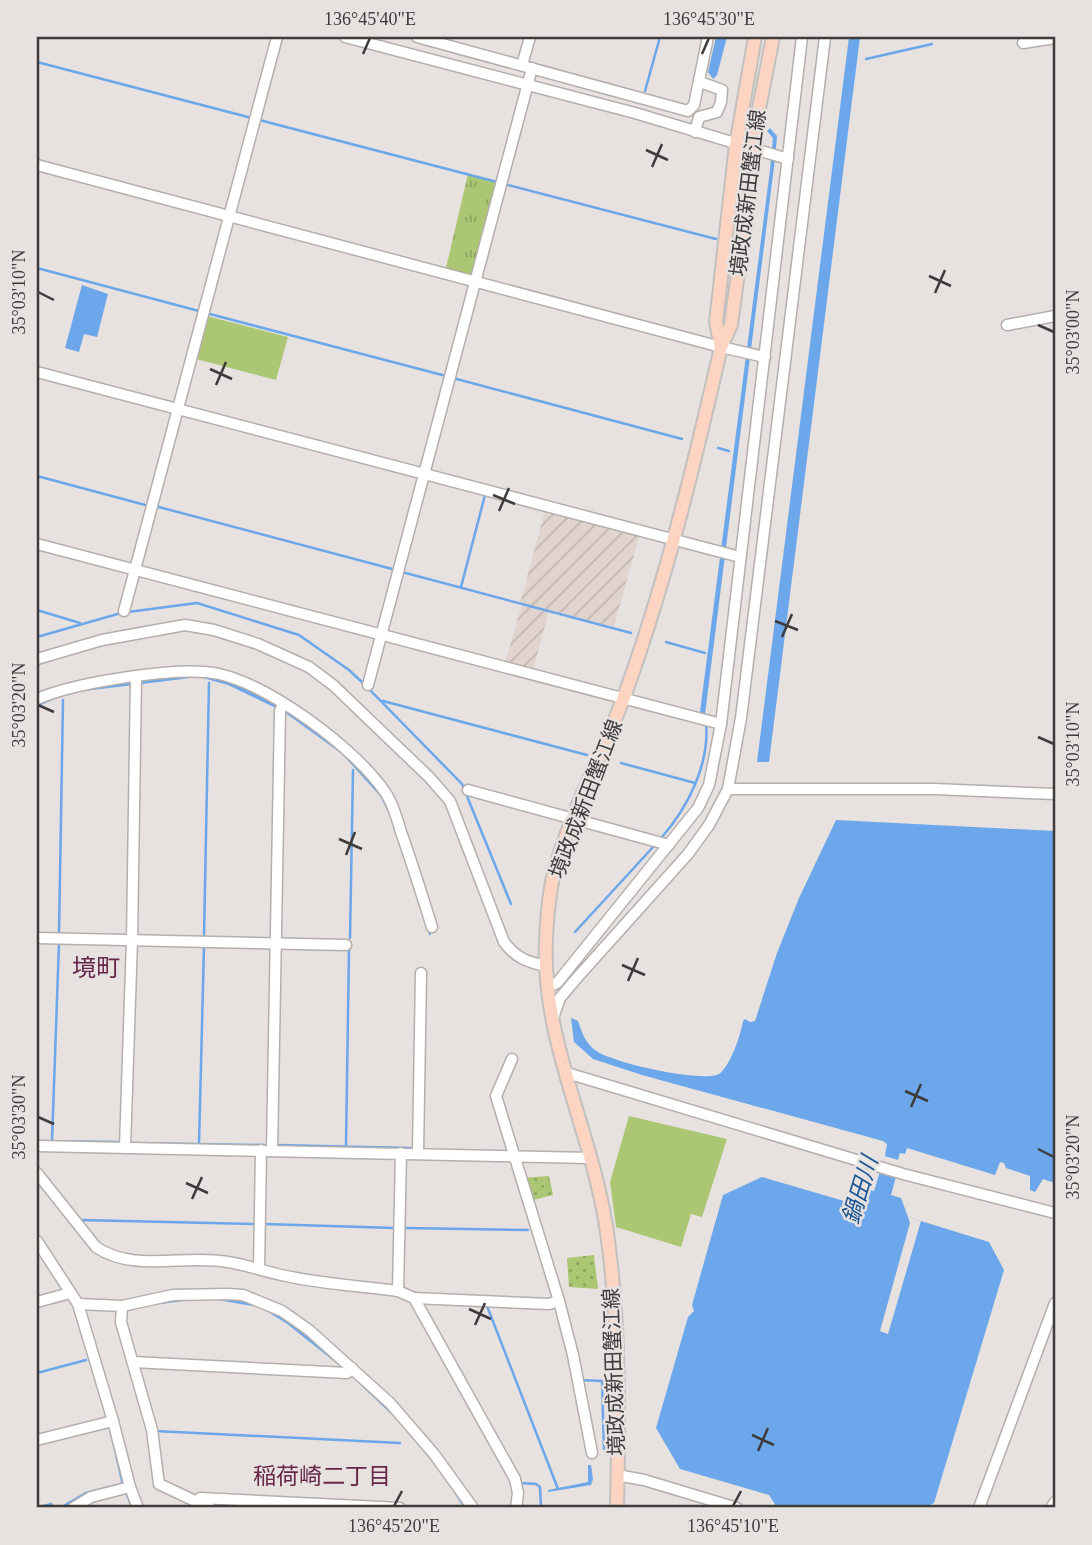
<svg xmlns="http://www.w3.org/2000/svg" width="1092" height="1545" viewBox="0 0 1092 1545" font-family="'Times New Roman','Noto Sans JP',serif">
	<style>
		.industrial { fill: url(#industrial-furrows) }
		.grass { fill: url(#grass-dots) }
		.park { fill: url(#park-tufts) }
		.pitch { fill: #abc773 }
		.water { fill: #6ba7ea }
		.pier { fill: #e7e1df }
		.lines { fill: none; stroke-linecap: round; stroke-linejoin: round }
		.stream { stroke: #6ba7ea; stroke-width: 2.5 }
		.minor-casing { stroke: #b4afac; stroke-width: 13 }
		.major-casing { stroke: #c1c1c0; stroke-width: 16 }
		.minor { stroke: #fff; stroke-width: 10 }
		.major { stroke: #fcd4c1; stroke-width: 12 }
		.ticks { fill: none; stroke: #3e3c3b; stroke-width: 2.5 }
		.labels { text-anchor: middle; stroke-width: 5; stroke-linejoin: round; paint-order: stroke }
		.street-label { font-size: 21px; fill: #3e3c3b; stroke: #e7e1df }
		.water-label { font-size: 23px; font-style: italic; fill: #195694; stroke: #e7e1df }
		.neighbourhood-label { font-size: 23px; fill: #652649; stroke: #e7e1df }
		.quarter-label { font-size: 24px; fill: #652649; stroke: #e7e1df }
		.neatline { fill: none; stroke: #3e3c3b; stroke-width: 2.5 }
		.ticks-label { font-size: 18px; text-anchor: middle; fill: #3e3c3b }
	</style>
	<defs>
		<pattern id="industrial-furrows" width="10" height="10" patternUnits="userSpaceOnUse" patternTransform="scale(1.75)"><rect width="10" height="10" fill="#e1d4ce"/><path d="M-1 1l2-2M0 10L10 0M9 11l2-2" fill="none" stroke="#c2b7b2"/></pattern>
		<pattern id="grass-dots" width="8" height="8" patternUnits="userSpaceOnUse" patternTransform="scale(1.75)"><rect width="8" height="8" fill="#abc773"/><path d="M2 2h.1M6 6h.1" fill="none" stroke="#8da360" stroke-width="1.8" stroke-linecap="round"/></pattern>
		<pattern id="park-tufts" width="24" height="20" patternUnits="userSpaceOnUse" patternTransform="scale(1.75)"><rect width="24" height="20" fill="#abc773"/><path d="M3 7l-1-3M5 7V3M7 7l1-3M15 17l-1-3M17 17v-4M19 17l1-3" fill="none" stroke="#8da360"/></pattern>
	</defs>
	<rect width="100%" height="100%" fill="#e7e1df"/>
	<!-- industrial -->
	<path class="industrial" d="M545 511 639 536 614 627 549 611 533 670 505 664 522 604 520 603Z"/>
	<!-- grass -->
	<g class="grass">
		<path d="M549 1176 553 1195 529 1201 522 1178Z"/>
		<path d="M594 1255 598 1289 569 1287 567 1258Z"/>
	</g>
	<!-- park -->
	<path class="park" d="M468 174 498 182 474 273 471 275 446 268Z"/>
	<!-- pitch -->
	<g class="pitch">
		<path d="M207 316 288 337 276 380 196 359Z"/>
		<path d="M629 1116 727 1139 702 1217 691 1214 681 1247 616 1227 610 1182Z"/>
	</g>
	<!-- water -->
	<g class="water">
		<path d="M716 37H727L717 75 713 79 708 72Z"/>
		<path d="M849 37H860L769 762H757Z"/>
		<path d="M770 128 777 136 775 159 705 714 708 725 700 712 770 170 773 138 767 131Z"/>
		<path d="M82 285 108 294 97 337 84 334 79 352 65 348Z"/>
		<path d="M180 674H198L236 683 280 705 345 752 386 801 431 935H429L390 816 380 796 342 754 284 712 228 685 199 677 68 693 37 707V702L67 691Z"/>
		<path d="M836 820 1055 831V1183L1043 1179 1035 1192 1030 1190V1176L1006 1168 1004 1163 1000 1162 995 1175 907 1148 905 1154 900 1153 898 1160 885 1156 887 1144 883 1141 642 1075 593 1059 574 1042 571 1018 578 1021C582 1033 586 1045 598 1052 615 1063 702 1083 719 1074 730 1067 741 1034 743 1021L745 1019 750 1022 755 1021 777 953 799 898Z"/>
		<path d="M881 1168 897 1173 891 1195 901 1198 908 1217 989 1242 1004 1270 934 1503 924 1508H780L776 1506 769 1495 680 1469 656 1428 688 1317 694 1311 692 1305 723 1195 762 1177 844 1201 861 1187 874 1191Z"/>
		<path d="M37 1249 76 1307 136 1508H131L122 1486 107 1420 73 1307Z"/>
		<path d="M588 1465H591L593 1479 591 1485 548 1492V1490L588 1482Z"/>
	</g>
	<!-- pier -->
	<path class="pier" d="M908 1217 921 1221 888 1334 880 1331 910 1223Z"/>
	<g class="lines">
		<!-- stream -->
		<g class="stream">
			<path d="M866 59 932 44"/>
			<path d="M37 62 497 182"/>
			<path d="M645 91 660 37"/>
			<path d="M504 184 716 239"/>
			<path d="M37 268 199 311"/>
			<path d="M206 313 446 376"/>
			<path d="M453 378 682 439"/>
			<path d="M718 448 729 451"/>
			<path d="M37 476 149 506"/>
			<path d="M155 506 396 570"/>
			<path d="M402 572 631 633"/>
			<path d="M461 587 485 495"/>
			<path d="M37 610 80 623"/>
			<path d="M128 612 197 603 299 635 349 670 364 684"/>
			<path d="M37 637 121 613"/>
			<path d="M666 642 705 653"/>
			<path d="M369 689 462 784 511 904"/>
			<path d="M383 701 587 755"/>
			<path d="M621 763 695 783"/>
			<path d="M662 837C688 807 710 764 706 722"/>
			<path d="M575 932 654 846"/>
			<path d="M59 934 63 700"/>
			<path d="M204 937 209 683"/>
			<path d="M350 938 353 770"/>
			<path d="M37 1141 119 1142"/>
			<path d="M52 1141 59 943"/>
			<path d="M133 1143 264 1145"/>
			<path d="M199 1144 204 946"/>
			<path d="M278 1145 410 1148"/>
			<path d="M346 1146 349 949"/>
			<path d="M80 1220 254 1224"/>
			<path d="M264 1224 395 1228"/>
			<path d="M406 1228 528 1230"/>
			<path d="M219 1299 254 1305"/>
			<path d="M160 1303 188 1299"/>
			<path d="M487 1306 558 1489"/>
			<path d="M267 1310 288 1323 342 1366"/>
			<path d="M37 1373 86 1360"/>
			<path d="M353 1376 392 1413"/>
			<path d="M580 1380 602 1381 604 1449"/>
			<path d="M155 1431 400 1443"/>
			<path d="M449 1482 464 1506"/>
			<path d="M520 1483 536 1484 540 1487 541 1508"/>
			<path d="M37 1508 51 1504 54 1508"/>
			<path d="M60 1508 86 1493 117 1485"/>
		</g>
		<!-- minor casing -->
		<g class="minor-casing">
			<g id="minor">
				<path d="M345 37 635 113 788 159"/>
				<path d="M417 37 688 111 694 105 708 37"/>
				<path d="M1023 43 1055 38"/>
				<path d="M522 65 530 37"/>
				<path d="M695 132 699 117 717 112 721 102 722 90 700 82"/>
				<path d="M37 165 721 347 765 357"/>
				<path d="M1007 325 1055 316"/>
				<path d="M37 372 740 557"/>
				<path d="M37 544 721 724"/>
				<path d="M124 611 277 37"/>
				<path d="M37 659 102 640 185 625 214 630 258 644 309 667 333 685 429 777 450 801 504 942C516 958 527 962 546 966"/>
				<path d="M368 685 532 68"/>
				<path d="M37 699C74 683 180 665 219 674 271 686 355 748 385 792 393 803 397 819 401 832 412 863 422 895 432 927"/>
				<path d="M728 789H934L1055 794"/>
				<path d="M468 790 669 845"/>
				<path d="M37 938 346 945"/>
				<path d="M548 987 557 983 698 808 709 785 721 724 802 37"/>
				<path d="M553 1018 560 998 576 979 688 854 709 825 728 789 741 718 825 37"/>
				<path d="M512 1059 496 1096 559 1301 573 1355 592 1453"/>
				<path d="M567 1073 903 1174 1055 1213"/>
				<path d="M37 1146 590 1158"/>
				<path d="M125 1147 132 940 136 677"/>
				<path d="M272 1150 280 711 283 704"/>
				<path d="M418 1153 421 973"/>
				<path d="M37 1173 96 1247C134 1273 184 1254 228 1262 247 1265 266 1272 286 1276 322 1284 361 1286 398 1291L414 1298 515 1479 518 1493 516 1508"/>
				<path d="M37 1241 78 1304 113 1421 130 1487 138 1508"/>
				<path d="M259 1269 261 1150"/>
				<path d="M398 1291 401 1153"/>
				<path d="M414 1298 549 1304 559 1301"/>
				<path d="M37 1302 70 1293"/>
				<path d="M78 1304 122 1306 173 1295 228 1294 243 1295 282 1311 309 1330 390 1403 434 1454 473 1508"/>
				<path d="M122 1306 121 1322 152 1430 159 1484 210 1508"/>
				<path d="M133 1362 347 1373 352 1368"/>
				<path d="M37 1440 113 1421"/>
				<path d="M617 1475 644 1480 737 1508"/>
				<path d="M198 1501 200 1498 400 1508"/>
				<path d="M73 1508 91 1497 130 1487"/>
				<path d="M979 1508 1055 1303"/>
				<path d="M1051 1508 1055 1502"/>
			</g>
		</g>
		<!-- major casing -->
		<g class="major-casing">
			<g id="major">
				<path d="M721 347 716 322 736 145 755 37"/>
				<path d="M617 1508C619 1414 620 1319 606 1226 591 1130 541 1038 546 939 547 918 549 894 554 873 572 807 607 747 629 683 668 573 695 461 721 347L731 325 747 207 751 149 773 37"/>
			</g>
		</g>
		<!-- minor -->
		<use href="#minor" class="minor"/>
		<!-- major -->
		<use href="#major" class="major"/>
	</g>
	<!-- ticks -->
	<path class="ticks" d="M363 54 370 38M702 54 709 38M646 150 668 160M652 167 662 144M929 276 951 286M38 292 54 300M935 293 945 270M1038 325 1054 332M210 369 232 379M216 385 226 362M493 495 515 504M499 511 509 488M775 621 798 630M782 637 792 614M38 705 54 712M1038 737 1054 744M339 839 362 849M346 855 355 832M622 965 645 975M628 981 638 958M905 1091 928 1101M911 1107 921 1084M38 1117 54 1124M1038 1149 1054 1157M186 1183 208 1193M192 1199 202 1177M469 1309 491 1319M475 1325 485 1303M752 1435 774 1445M758 1451 768 1428M394 1506 402 1491M733 1506 741 1491"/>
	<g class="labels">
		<!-- street labels -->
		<g class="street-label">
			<text transform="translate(748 193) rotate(-83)" y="7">境政成新田蟹江線</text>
			<text transform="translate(586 799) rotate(-69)" y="7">境政成新田蟹江線</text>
			<text transform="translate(614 1372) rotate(-92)" y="7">境政成新田蟹江線</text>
		</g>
		<!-- water labels -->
		<g class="water-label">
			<text transform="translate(860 1190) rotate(-73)" y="8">鍋田川</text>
		</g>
		<!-- neighbourhood labels -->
		<g class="neighbourhood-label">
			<text x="322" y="1484">稲荷崎二丁目</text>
		</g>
		<!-- quarter labels -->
		<g class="quarter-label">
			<text x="96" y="976">境町</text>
		</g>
	</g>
	<!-- border -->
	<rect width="1092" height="1545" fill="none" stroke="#e7e1df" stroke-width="77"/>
	<rect x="38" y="38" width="1016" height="1468" class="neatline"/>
	<g class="ticks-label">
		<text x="370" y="25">136°45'40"E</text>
		<text x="709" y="25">136°45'30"E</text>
		<text transform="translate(19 292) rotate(-90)" y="6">35°03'10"N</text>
		<text transform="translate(1073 332) rotate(-90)" y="6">35°03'00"N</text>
		<text transform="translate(19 705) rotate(-90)" y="6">35°03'20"N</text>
		<text transform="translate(1073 744) rotate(-90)" y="6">35°03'10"N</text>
		<text transform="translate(19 1117) rotate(-90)" y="6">35°03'30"N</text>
		<text transform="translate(1073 1157) rotate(-90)" y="6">35°03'20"N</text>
		<text x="394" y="1532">136°45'20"E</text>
		<text x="733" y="1532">136°45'10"E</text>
	</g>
</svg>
